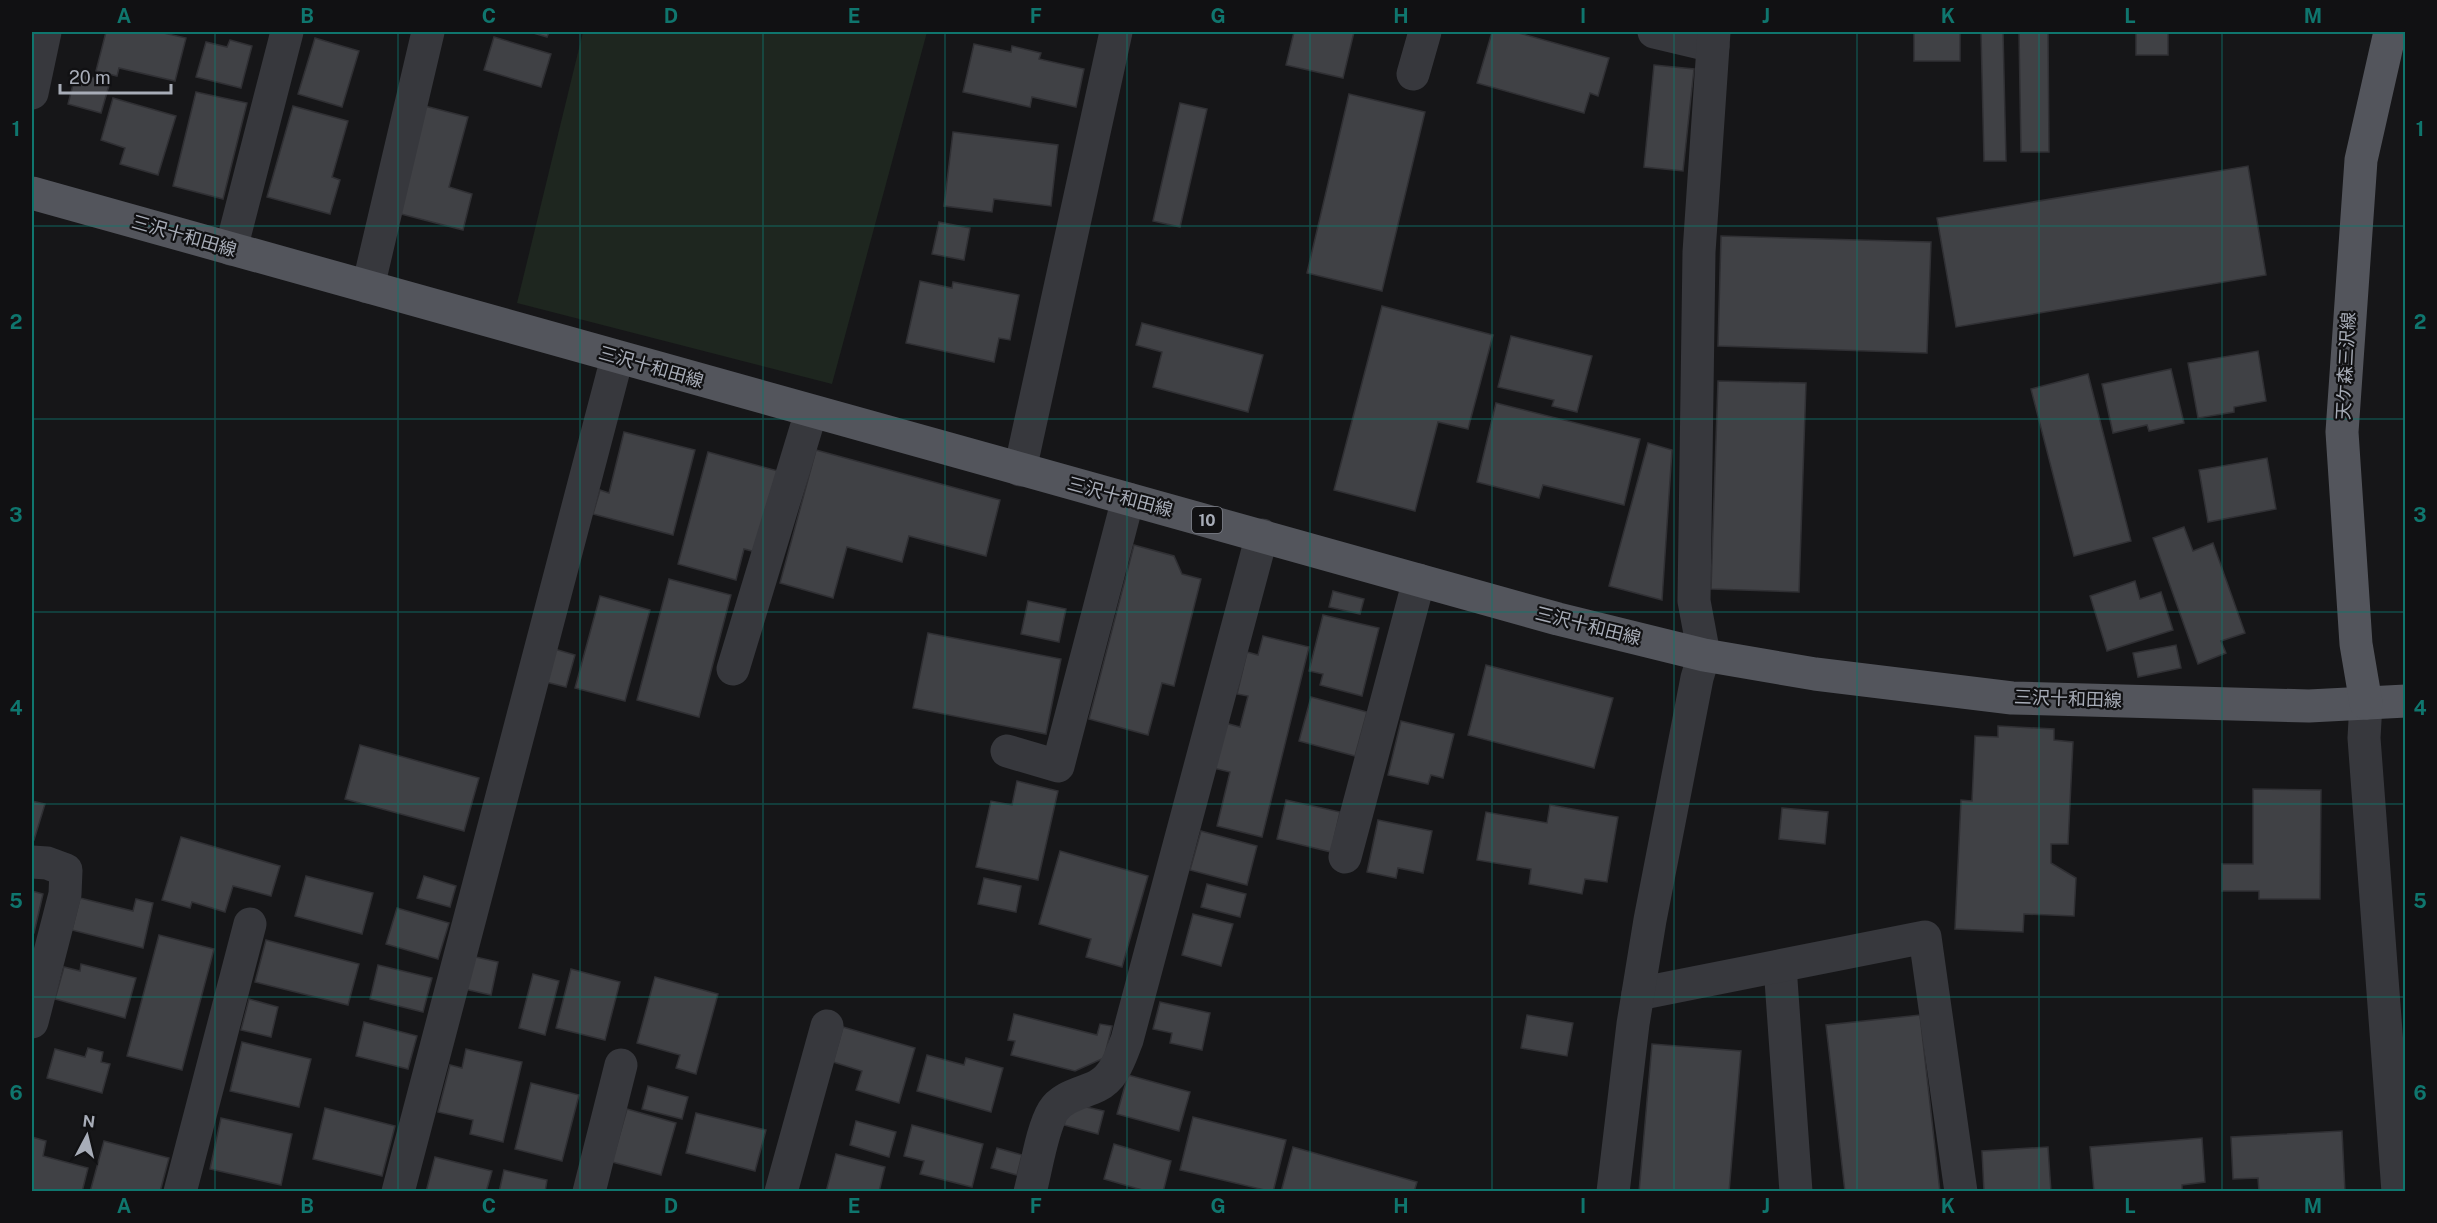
<svg xmlns="http://www.w3.org/2000/svg" width="2437" height="1223" viewBox="0 0 2437 1223" font-family="'Public Sans','Noto Sans JP',sans-serif">
	<style>
		.green { fill: #1e261f }
		.building { fill: #404145; stroke: #303034; stroke-width: 1.5 }
		.lines { fill: none; stroke-linecap: round; stroke-linejoin: round }
		.minor { stroke: #37383d; stroke-width: 33 }
		.major { stroke: #53555c; stroke-width: 33 }
		.grid { fill: none; stroke: #0f766e; stroke-width: 1.5; stroke-opacity: 0.55 }
		.labels { text-anchor: middle; stroke-width: 4.5; stroke-linejoin: round; paint-order: stroke }
		.shield { fill: #111113; stroke: #7b7e86; stroke-width: 1.5 }
		.shield-label { font-size: 16px; font-weight: bold; fill: #a8adb8 }
		.street-label { font-size: 18px; fill: #a8adb8; stroke: #111113 }
		.neatline { fill: none; stroke: #0f766e; stroke-width: 2 }
		.grid-label { font-size: 20px; text-anchor: middle; font-weight: bold; fill: #0f766e }
	</style>
	<rect width="100%" height="100%" fill="#161618"/>
	<!-- green -->
	<path class="green" d="M583 32H927L832 384 517 303Z"/>
	<!-- building -->
	<g class="building">
		<path d="M106 32H159L186 38 175 81 119 68 117 76 96 71Z"/>
		<path d="M530 32H549L547 37Z"/>
		<path d="M1294 32H1354L1343 78 1286 65Z"/>
		<path d="M1492 32H1515L1609 58 1598 96 1590 93 1584 113 1477 83Z"/>
		<rect x="1914" y="32" width="46" height="29"/>
		<path d="M1981 32H2003L2006 161H1984Z"/>
		<path d="M2019 32H2048L2049 152H2021Z"/>
		<rect x="2136" y="32" width="32" height="23"/>
		<path d="M494 37 551 54 541 87 484 70Z"/>
		<path d="M315 38 359 51 342 107 298 94Z"/>
		<path d="M230 40 252 46 241 88 196 77 206 42 227 47Z"/>
		<path d="M974 44 1011 52 1012 46 1041 53 1039 59 1084 69 1076 107 1032 97 1030 107 963 92Z"/>
		<path d="M1654 65 1694 69 1683 171 1644 167Z"/>
		<path d="M76 73 110 82 101 113 68 104Z"/>
		<path d="M196 92 247 103 223 199 173 186Z"/>
		<path d="M1349 94 1425 112 1382 291 1307 273Z"/>
		<path d="M113 98 176 116 158 175 120 164 125 148 101 140Z"/>
		<path d="M1180 103 1207 109 1180 227 1153 221Z"/>
		<path d="M293 106 348 121 332 177 340 180 330 214 267 197Z"/>
		<path d="M425 106 468 117 449 187 472 194 463 230 397 213Z"/>
		<path d="M953 132 1058 145 1051 206 994 199 992 212 944 206Z"/>
		<path d="M2248 166 2266 275 1956 327 1937 218Z"/>
		<path d="M939 222 970 228 964 260 932 254Z"/>
		<path d="M1721 236 1931 242 1927 353 1718 346Z"/>
		<path d="M920 281 952 288 953 282 1019 295 1010 340 999 338 994 362 906 343Z"/>
		<path d="M1382 306 1493 335 1468 429 1438 422 1415 511 1334 490Z"/>
		<path d="M1142 323 1263 355 1248 412 1153 387 1162 352 1136 345Z"/>
		<path d="M1511 336 1592 356 1577 412 1552 406 1554 400 1498 387Z"/>
		<path d="M2258 351 2266 401 2234 407V412L2198 418 2188 363Z"/>
		<path d="M2171 369 2184 423 2149 431 2147 425 2113 433 2102 384Z"/>
		<path d="M2088 374 2131 541 2074 556 2031 389Z"/>
		<path d="M1718 381 1806 383 1799 592 1711 589Z"/>
		<path d="M1496 403 1640 439 1624 505 1543 485 1539 498 1477 482Z"/>
		<path d="M624 432 695 450 673 535 593 514 600 490 609 493Z"/>
		<path d="M1648 443 1672 450 1662 600 1609 586Z"/>
		<path d="M816 450 1000 500 986 556 909 536 902 562 847 547 833 598 780 583Z"/>
		<path d="M708 452 778 471 756 552 744 549 736 580 678 564Z"/>
		<path d="M2267 458 2276 509 2208 522 2199 470Z"/>
		<path d="M2184 527 2193 551 2213 543 2245 633 2221 641 2226 653 2198 664 2153 538Z"/>
		<path d="M1134 545 1174 556 1182 574 1201 579 1174 686 1162 683 1148 735 1089 719Z"/>
		<path d="M669 579 731 595 699 717 637 700Z"/>
		<path d="M2135 581 2140 599 2161 592 2173 630 2107 651 2090 596Z"/>
		<path d="M1333 591 1364 599 1360 614 1329 607Z"/>
		<path d="M600 596 650 610 625 701 575 688Z"/>
		<path d="M1028 601 1066 609 1059 642 1021 634Z"/>
		<path d="M1323 615 1379 628 1362 696 1320 685 1323 674 1309 671Z"/>
		<path d="M928 633 1061 659 1046 734 913 708Z"/>
		<path d="M1263 636 1309 647 1262 837 1217 826 1230 772 1213 768 1225 723 1240 727 1248 696 1237 694 1247 652 1258 655Z"/>
		<path d="M2176 645 2181 668 2138 677 2133 653Z"/>
		<path d="M551 648 575 655 566 687 542 681Z"/>
		<path d="M1486 665 1613 698 1594 768 1468 735Z"/>
		<path d="M1311 697 1367 712 1355 756 1299 741Z"/>
		<path d="M1401 721 1454 734 1443 778 1431 775 1428 784 1388 775Z"/>
		<path d="M1998 726 2054 729V740L2073 742 2068 844H2051V863L2076 878 2074 916 2024 914 2023 932 1955 929 1961 800 1972 801 1975 736 1998 737Z"/>
		<path d="M360 745 479 778 464 831 345 799Z"/>
		<path d="M1017 781 1058 791 1038 880 976 867 991 801 1012 805Z"/>
		<path d="M2253 789 2321 790 2320 899H2259V891H2222V864H2253Z"/>
		<path d="M1286 800 1340 812 1331 852 1277 839Z"/>
		<path d="M32 801 45 804 34 840 32 839Z"/>
		<path d="M1550 805 1618 817 1607 882 1585 879 1582 894 1529 884 1531 869 1477 860 1486 812 1547 823Z"/>
		<path d="M1782 808 1828 812 1825 844 1779 839Z"/>
		<path d="M1378 820 1432 831 1423 873 1398 868 1396 878 1367 872Z"/>
		<path d="M1201 831 1257 846 1247 885 1190 870Z"/>
		<path d="M181 837 280 866 271 896 233 886 225 912 192 902 190 908 162 900Z"/>
		<path d="M1060 851 1148 876 1122 967 1086 957 1091 939 1039 924Z"/>
		<path d="M306 876 373 893 362 934 295 916Z"/>
		<path d="M424 876 456 886 450 907 417 898Z"/>
		<path d="M984 878 1021 886 1016 912 978 904Z"/>
		<path d="M1207 884 1246 894 1240 917 1201 907Z"/>
		<path d="M32 891 43 894 34 933H32Z"/>
		<path d="M80 898 133 911 136 899 153 903 143 948 72 930Z"/>
		<path d="M397 908 449 923 438 959 386 944Z"/>
		<path d="M1193 914 1233 924 1221 966 1182 955Z"/>
		<path d="M159 935 214 949 182 1070 127 1056Z"/>
		<path d="M266 940 359 964 348 1005 255 982Z"/>
		<path d="M467 955 498 962 491 995 460 988Z"/>
		<path d="M81 964 136 978 125 1018 55 999 64 967 80 971Z"/>
		<path d="M378 965 432 978 423 1012 370 999Z"/>
		<path d="M571 969 620 982 605 1040 556 1028Z"/>
		<path d="M533 974 559 981 545 1035 519 1028Z"/>
		<path d="M655 977 718 994 696 1074 676 1068 680 1055 637 1043Z"/>
		<path d="M249 999 278 1007 271 1037 241 1030Z"/>
		<path d="M1160 1002 1210 1013 1202 1050 1170 1043 1172 1033 1153 1029Z"/>
		<path d="M1014 1014 1097 1035 1100 1024 1112 1026 1104 1058 1075 1071 1011 1055 1015 1041 1008 1040Z"/>
		<path d="M1527 1015 1573 1023 1567 1056 1521 1048Z"/>
		<path d="M1920 1015 1940 1192H1845L1826 1025Z"/>
		<path d="M364 1022 417 1036 408 1069 356 1056Z"/>
		<path d="M843 1027 915 1048 899 1103 856 1090 862 1071 833 1062Z"/>
		<path d="M242 1042 311 1059 299 1107 230 1091Z"/>
		<path d="M1652 1044 1741 1051 1729 1192H1639Z"/>
		<path d="M88 1048 103 1052 101 1062 110 1064 102 1093 47 1078 55 1049 85 1057Z"/>
		<path d="M466 1049 522 1062 503 1142 470 1134 473 1120 438 1112 450 1065 462 1068Z"/>
		<path d="M927 1055 964 1065 966 1058 1003 1068 991 1112 917 1091Z"/>
		<path d="M1128 1075 1190 1092 1179 1131 1117 1114Z"/>
		<path d="M531 1083 579 1095 562 1161 515 1149Z"/>
		<path d="M648 1086 688 1097 682 1119 642 1109Z"/>
		<path d="M1082 1106 1104 1111 1098 1134 1064 1125 1067 1112Z"/>
		<path d="M325 1108 395 1126 382 1176 313 1159Z"/>
		<path d="M627 1109 676 1123 661 1175 612 1162Z"/>
		<path d="M696 1113 766 1130 755 1171 686 1153Z"/>
		<path d="M1193 1117 1286 1140 1273 1192 1180 1170Z"/>
		<path d="M221 1118 292 1134 281 1185 210 1169Z"/>
		<path d="M856 1121 896 1132 889 1157 850 1145Z"/>
		<path d="M912 1125 983 1144 972 1187 920 1174 924 1161 904 1156Z"/>
		<path d="M2342 1131 2345 1192H2259L2258 1178 2233 1179 2231 1137Z"/>
		<path d="M32 1137 46 1141 43 1156 88 1168 82 1192H32Z"/>
		<path d="M2202 1138 2205 1182 2182 1185V1192H2094L2090 1147Z"/>
		<path d="M104 1141 169 1158 160 1192H90Z"/>
		<path d="M1114 1144 1171 1161 1163 1192H1149L1104 1179Z"/>
		<path d="M1293 1147 1417 1182 1414 1192H1281Z"/>
		<path d="M2048 1147 2051 1192H1984L1982 1151Z"/>
		<path d="M997 1148 1022 1155 1017 1175 991 1168Z"/>
		<path d="M836 1154 885 1167 879 1192H826Z"/>
		<path d="M435 1157 492 1171 486 1192H426Z"/>
		<path d="M504 1170 547 1180 545 1192H499Z"/>
	</g>
	<g class="lines">
		<!-- minor -->
		<g class="minor">
			<path d="M1654 32 1713 46"/>
			<path d="M1413 74 1425 32"/>
			<path d="M32 93 45 32"/>
			<path d="M231 249 287 32"/>
			<path d="M368 287 428 32"/>
			<path d="M1020 470 1116 32"/>
			<path d="M733 669 811 412"/>
			<path d="M2366 703 2364 738 2398 1192"/>
			<path d="M1007 751 1058 766 1128 499"/>
			<path d="M1345 857 1419 580"/>
			<path d="M32 862 47 863 66 870 65 894 32 1022"/>
			<path d="M1780 966 1796 1192"/>
			<path d="M1638 994 1925 937 1961 1192"/>
			<path d="M180 1192 250 924"/>
			<path d="M398 1192 617 358"/>
			<path d="M589 1192 621 1065"/>
			<path d="M781 1192 827 1026"/>
			<path d="M1030 1192C1036 1170 1042 1129 1053 1111 1062 1096 1083 1093 1097 1086 1115 1077 1120 1057 1127 1040L1262 535"/>
			<path d="M1613 1192 1633 1024 1650 920 1697 678 1704 655 1694 601 1699 252 1714 32"/>
		</g>
		<!-- major -->
		<g class="major">
			<path d="M32 193 1558 619 1704 655 1815 674 2012 698 2309 706 2406 701"/>
			<path d="M2366 703 2356 644 2342 432 2361 160 2390 32"/>
		</g>
	</g>
	<!-- grid -->
	<path class="grid" d="M215 32V1192M398 32V1192M580 32V1192M763 32V1192M945 32V1192M1127 32V1192M1310 32V1192M1492 32V1192M1674 32V1192M1857 32V1192M2039 32V1192M2222 32V1192M32 226H2406M32 419H2406M32 612H2406M32 804H2406M32 997H2406"/>
	<g class="labels">
		<!-- shield labels -->
		<rect class="shield" x="1192" y="507" width="30" height="26" rx="4.5"/>
		<g class="shield-label">
			<text x="1207" y="526">10</text>
		</g>
		<!-- street labels -->
		<g class="street-label">
			<text transform="translate(184 236) rotate(16)" y="6">三沢十和田線</text>
			<text transform="translate(2346 366) rotate(-87)" y="6">天ケ森三沢線</text>
			<text transform="translate(651 367) rotate(16)" y="6">三沢十和田線</text>
			<text transform="translate(1120 497) rotate(15)" y="6">三沢十和田線</text>
			<text transform="translate(1588 626) rotate(14)" y="6">三沢十和田線</text>
			<text transform="translate(2068 699) rotate(2)" y="6">三沢十和田線</text>
		</g>
	</g>
	<!-- border -->
	<rect width="2437" height="1223" fill="none" stroke="#111113" stroke-width="66"/>
	<!-- north arrow -->
	<g transform="translate(87 1136) rotate(7)" stroke="#111113" stroke-width="4.5" paint-order="stroke">
	<path d="M0-4.5L10 22L0 15L-10 22Z" fill="#a8adb8"/>
	<text y="-9" font-size="16" font-weight="bold" text-anchor="middle" fill="#a8adb8">N</text>
	</g>
	<!-- scale -->
	<path d="M60 84v9h111v-9" fill="none" stroke="#a8adb8" stroke-width="3"/>
	<text x="69" y="84" font-size="18" fill="#a8adb8" stroke="#111113" stroke-width="4.5" paint-order="stroke">20 m</text>
	<rect x="33" y="33" width="2371" height="1157" class="neatline"/>
	<g class="grid-label">
		<text x="124" y="23">A</text>
		<text x="307" y="23">B</text>
		<text x="489" y="23">C</text>
		<text x="671" y="23">D</text>
		<text x="854" y="23">E</text>
		<text x="1036" y="23">F</text>
		<text x="1218" y="23">G</text>
		<text x="1401" y="23">H</text>
		<text x="1583" y="23">I</text>
		<text x="1766" y="23">J</text>
		<text x="1948" y="23">K</text>
		<text x="2130" y="23">L</text>
		<text x="2313" y="23">M</text>
		<text x="16" y="136">1</text>
		<text x="2420" y="136">1</text>
		<text x="16" y="329">2</text>
		<text x="2420" y="329">2</text>
		<text x="16" y="522">3</text>
		<text x="2420" y="522">3</text>
		<text x="16" y="715">4</text>
		<text x="2420" y="715">4</text>
		<text x="16" y="908">5</text>
		<text x="2420" y="908">5</text>
		<text x="16" y="1100">6</text>
		<text x="2420" y="1100">6</text>
		<text x="124" y="1213">A</text>
		<text x="307" y="1213">B</text>
		<text x="489" y="1213">C</text>
		<text x="671" y="1213">D</text>
		<text x="854" y="1213">E</text>
		<text x="1036" y="1213">F</text>
		<text x="1218" y="1213">G</text>
		<text x="1401" y="1213">H</text>
		<text x="1583" y="1213">I</text>
		<text x="1766" y="1213">J</text>
		<text x="1948" y="1213">K</text>
		<text x="2130" y="1213">L</text>
		<text x="2313" y="1213">M</text>
	</g>
</svg>
